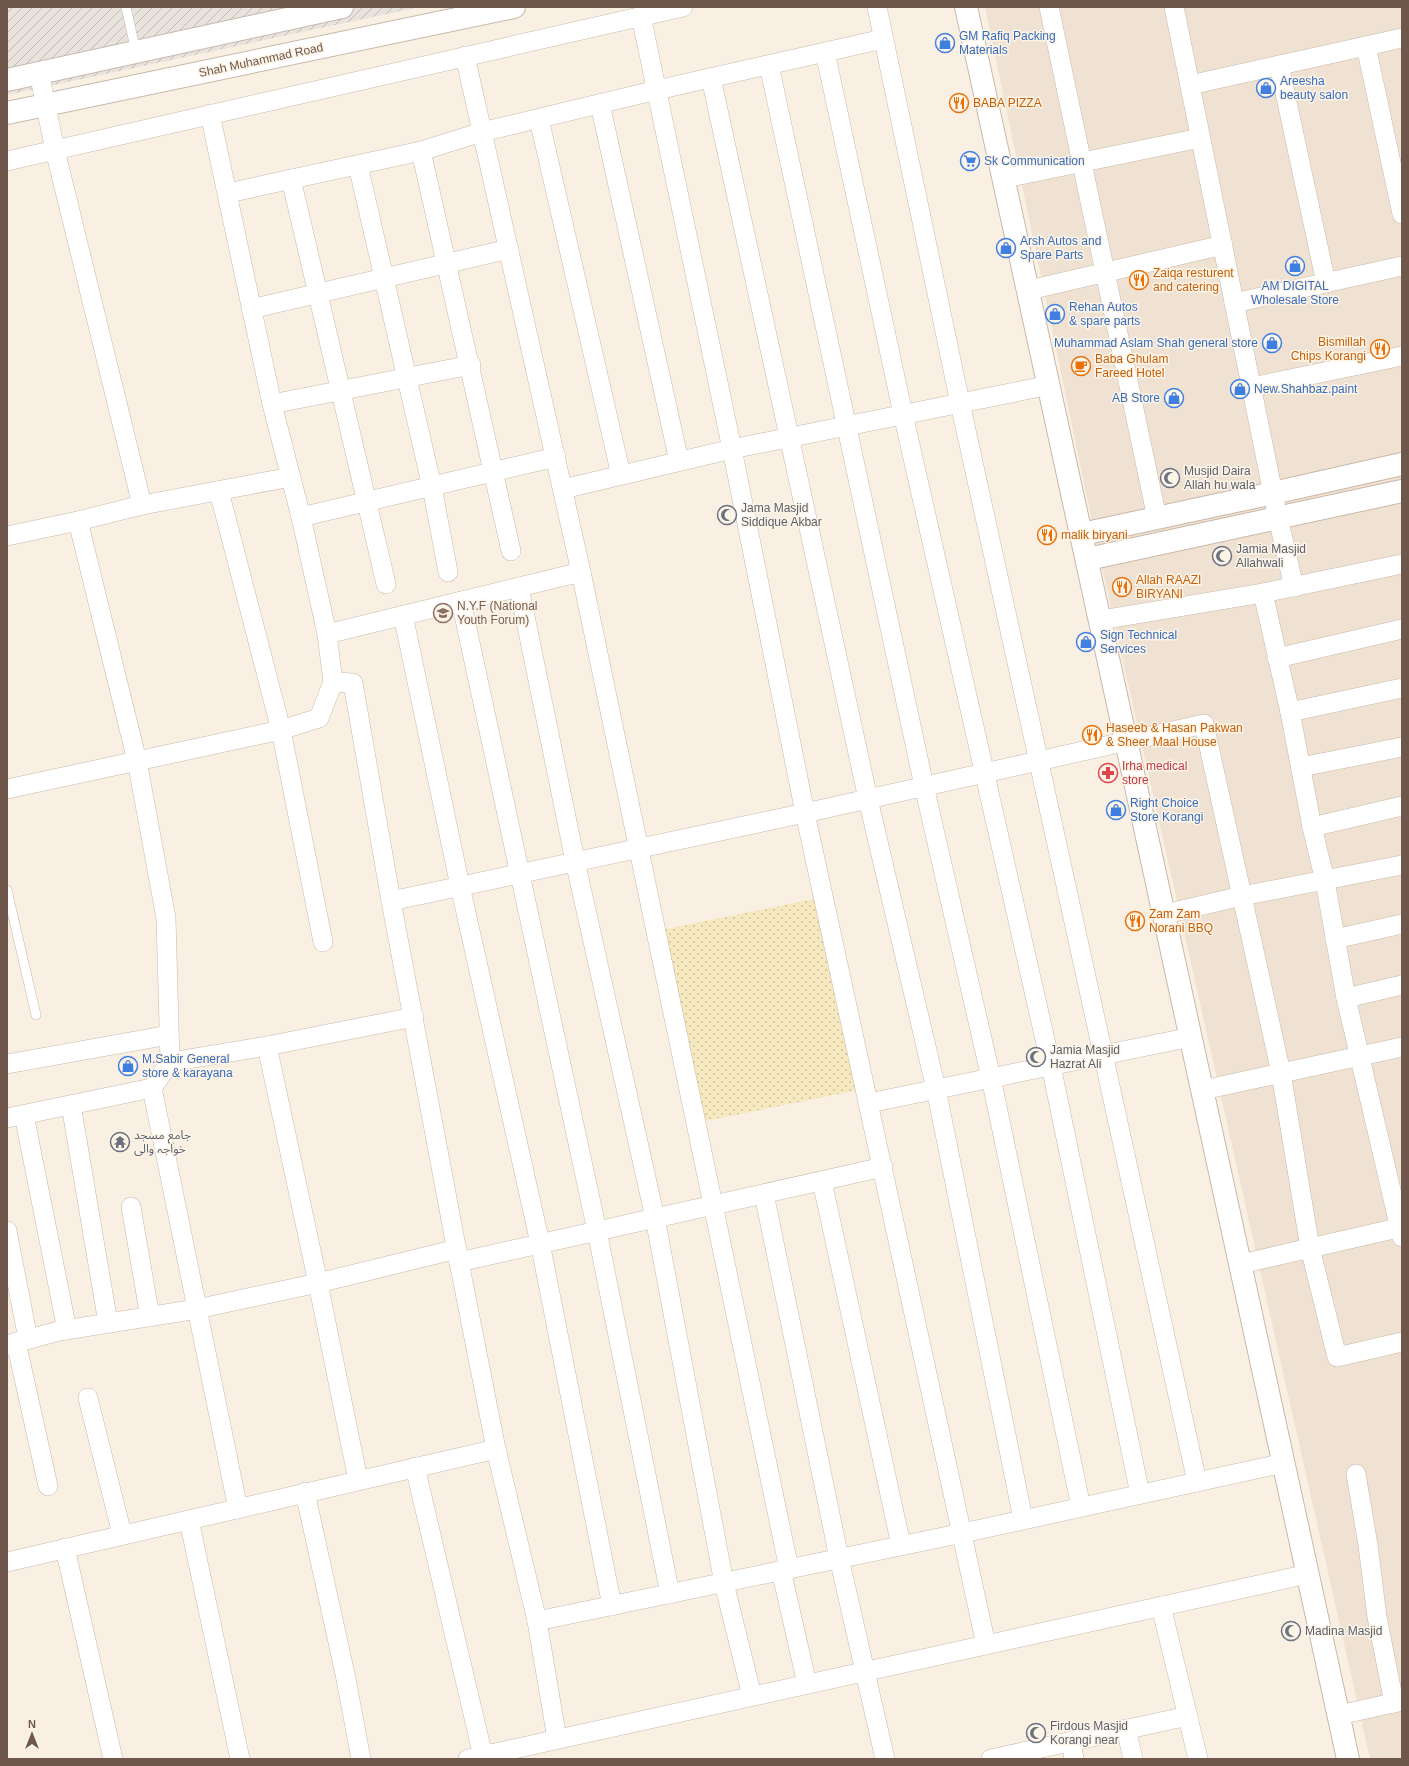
<svg xmlns="http://www.w3.org/2000/svg" width="1409" height="1766" viewBox="0 0 1409 1766" font-family="Helvetica,'Noto Sans Arabic',sans-serif">
	<style>
		.residential { fill: #f0e2d2 }
		.industrial { fill: url(#industrial-furrows) }
		.sand { fill: url(#sand-dots) }
		.lines { fill: none; stroke-linecap: round; stroke-linejoin: round }
		.service-casing { stroke: #c9b8aa; stroke-width: 10 }
		.minor-casing { stroke: #c9b8aa; stroke-width: 20 }
		.tertiary-casing { stroke: #c9b8aa; stroke-width: 24 }
		.service { stroke: #fff; stroke-width: 9 }
		.minor { stroke: #fff; stroke-width: 19 }
		.tertiary { stroke: #fff; stroke-width: 22 }
		.labels { text-anchor: middle; stroke-width: 3; stroke-linejoin: round; paint-order: stroke }
		.shop-label { font-size: 12px; fill: #366cbe; stroke: #fdf4e8; text-anchor: start }
		.street-label { font-size: 12px; fill: #6f584b; stroke: #fdf4e8 }
		.food-label { font-size: 12px; fill: #c56008; stroke: #fdf4e8; text-anchor: start }
		.worship-label { font-size: 12px; fill: #5b616d; stroke: #fdf4e8; text-anchor: start }
		.education-label { font-size: 12px; fill: #785e54; stroke: #fdf4e8; text-anchor: start }
		.health-label { font-size: 12px; fill: #be3a42; stroke: #fdf4e8; text-anchor: start }
	</style>
	<defs>
		<pattern id="industrial-furrows" width="10" height="10" patternUnits="userSpaceOnUse"><rect width="10" height="10" fill="#e9e3dd"/><path d="M-1 1l2-2M0 10L10 0M9 11l2-2" fill="none" stroke="#c1bbb5"/></pattern>
		<pattern id="sand-dots" width="8" height="8" patternUnits="userSpaceOnUse"><rect width="8" height="8" fill="#f6e9c0"/><path d="M2 2h.1M6 6h.1" fill="none" stroke="#cbc09e" stroke-width="1.8" stroke-linecap="round"/></pattern>
	</defs>
	<rect width="100%" height="100%" fill="#f9f0e3"/>
	<!-- residential -->
	<path class="residential" d="M985 7H1402V1759H1370L1096 541Z"/>
	<!-- industrial -->
	<path class="industrial" d="M7 7H420L7 95Z"/>
	<!-- sand -->
	<path class="sand" d="M818 898 858 1090 701 1122 661 930Z"/>
	<g class="lines">
		<!-- service casing -->
		<g class="service-casing">
			<g id="service">
				<path d="M126 7 136 52"/>
				<path d="M7 890 36 1015"/>
			</g>
		</g>
		<!-- minor casing -->
		<g class="minor-casing">
			<g id="minor">
				<path d="M877 7 960 403 1197 1482"/>
				<path d="M1049 7 1157 518"/>
				<path d="M1174 7 1278 518 1294 587"/>
				<path d="M641 16 732 449 805 813 986 1645"/>
				<path d="M1366 46 1402 214"/>
				<path d="M825 52 903 414 1051 1066 1140 1494"/>
				<path d="M465 56 581 572 789 1569"/>
				<path d="M769 65 924 786 991 1078 1081 1507"/>
				<path d="M1279 65 1326 283"/>
				<path d="M39 73 55 150 142 505 291 477"/>
				<path d="M711 78 868 799 936 1089 1023 1519"/>
				<path d="M1190 85 1402 38"/>
				<path d="M600 104 679 461"/>
				<path d="M539 119 621 475"/>
				<path d="M421 151 511 551"/>
				<path d="M7 161 683 7"/>
				<path d="M358 165 432 487 448 572"/>
				<path d="M1005 178 1200 138"/>
				<path d="M291 179 386 584"/>
				<path d="M228 193 421 151 482 132 657 90 883 39"/>
				<path d="M1029 290 1223 245"/>
				<path d="M1234 303 1402 266"/>
				<path d="M251 309 509 249"/>
				<path d="M1252 387 1402 356"/>
				<path d="M272 404 471 365"/>
				<path d="M563 489 732 449 1050 385"/>
				<path d="M219 491 281 730 323 942"/>
				<path d="M301 517 556 457"/>
				<path d="M78 521 137 761 166 918 170 1062"/>
				<path d="M7 536 78 521 142 505"/>
				<path d="M1402 564 1263 593 1290 712 1312 827 1325 881 1346 998 1402 1237"/>
				<path d="M519 587 575 861 655 1218 724 1583 752 1696"/>
				<path d="M461 601 597 1231 670 1594"/>
				<path d="M403 615 460 886 540 1243 612 1606"/>
				<path d="M1101 620 1263 593"/>
				<path d="M327 634 581 572"/>
				<path d="M1277 658 1402 629"/>
				<path d="M333 682 353 683 391 901 459 1262 496 1449 537 1621 557 1739"/>
				<path d="M1290 712 1402 688"/>
				<path d="M1301 767 1402 747"/>
				<path d="M7 789 281 730 319 718 333 682 327 634 301 517 272 404 210 114"/>
				<path d="M1312 827 1402 806"/>
				<path d="M391 901 805 813 1204 724 1281 1073 1310 1248 1337 1357 1402 1342"/>
				<path d="M1165 914 1242 896 1402 865"/>
				<path d="M1335 939 1402 924"/>
				<path d="M1346 998 1402 985"/>
				<path d="M267 1046 318 1283 358 1480"/>
				<path d="M7 1064 169 1035"/>
				<path d="M152 1088 238 1509"/>
				<path d="M1203 1090 1402 1047"/>
				<path d="M869 1103 1191 1037"/>
				<path d="M71 1105 108 1323"/>
				<path d="M24 1115 67 1330"/>
				<path d="M7 1118 152 1088 170 1062 267 1046 414 1017"/>
				<path d="M822 1181 901 1545"/>
				<path d="M764 1194 839 1558 885 1759"/>
				<path d="M131 1207 150 1317"/>
				<path d="M7 1231 28 1339"/>
				<path d="M459 1262 883 1167"/>
				<path d="M1241 1264 1402 1227"/>
				<path d="M16 1342 48 1486"/>
				<path d="M7 1345 59 1331 197 1309 318 1283 457 1249"/>
				<path d="M88 1398 122 1534"/>
				<path d="M415 1467 483 1756"/>
				<path d="M1356 1474 1368 1545 1377 1617 1394 1703"/>
				<path d="M305 1492 345 1674 361 1759"/>
				<path d="M189 1520 240 1759"/>
				<path d="M65 1548 113 1759"/>
				<path d="M7 1562 496 1449"/>
				<path d="M781 1570 807 1684"/>
				<path d="M1161 1606 1198 1759"/>
				<path d="M537 1621 963 1533 1284 1463"/>
				<path d="M1339 1715 1402 1701"/>
				<path d="M1126 1729 1133 1759"/>
				<path d="M1071 1741 1074 1759"/>
				<path d="M468 1759 1308 1574"/>
				<path d="M991 1759 1188 1716"/>
			</g>
		</g>
		<!-- tertiary casing -->
		<g class="tertiary-casing">
			<g id="tertiary">
				<path d="M966 7 1348 1759"/>
				<path d="M7 80 342 7"/>
				<path d="M7 113 514 7"/>
				<path d="M1082 534 1273 493 1402 464"/>
				<path d="M1088 559 1402 491"/>
			</g>
		</g>
		<!-- service -->
		<use href="#service" class="service"/>
		<!-- minor -->
		<use href="#minor" class="minor"/>
		<!-- tertiary -->
		<use href="#tertiary" class="tertiary"/>
	</g>
	<!-- icons -->
	<defs>
		<g id="shop-ring" transform="scale(1)"><circle r="9.5" fill="#fdf4e8" stroke="#3f7fe0" stroke-width="1.5"/><path d="M-5-2.5h2.3a2.7 3.5 0 0 1 5.4 0H5L5.5 6h-11ZM-1.5-2.5h3a1.5 2.3 0 0 0-3 0Z" fill="#3f7fe0"/></g>
		<g id="restaurant-ring" transform="scale(1)"><circle r="9.5" fill="#fdf4e8" stroke="#e8710a" stroke-width="1.5"/><path d="M-5-6h1v4h1v-4h1v4h1v-4h1v5L-1.5 .5V6h-2V.5L-5-1ZM5-6V6H3V1.5H1.5Q1.5-4 5-6Z" fill="#e8710a"/></g>
		<g id="supermarket-ring" transform="scale(1)"><circle r="9.5" fill="#fdf4e8" stroke="#3f7fe0" stroke-width="1.5"/><path d="M-6-5.5h2.5l.6 2H6L4.5 2H-2.5L-4.4-4H-6ZM-1.5 3.2a1.3 1.3 0 1 0 .1 0ZM3 3.2a1.3 1.3 0 1 0 .1 0Z" fill="#3f7fe0"/></g>
		<g id="cafe-ring" transform="scale(1)"><circle r="9.5" fill="#fdf4e8" stroke="#e8710a" stroke-width="1.5"/><path d="M-5.5-4.5H6V0H3Q3 3.5 0 3.5H-2.5Q-5.5 3.5-5.5 0ZM3-3.2v2h1.7v-2ZM-6 4.5H4V6H-6Z" fill="#e8710a"/></g>
		<g id="mosque-ring" transform="scale(1)"><circle r="9.5" fill="#fdf4e8" stroke="#6b7280" stroke-width="1.5"/><path d="M3.5-4.9A6 6 0 1 0 3.5 4.9A5 5 0 1 1 3.5-4.9Z" fill="#6b7280"/></g>
		<g id="university-ring" transform="scale(1)"><circle r="9.5" fill="#fdf4e8" stroke="#8d6e63" stroke-width="1.5"/><path d="M0-5L7-2L0 1L-7-2ZM-4 1L0 2.5L4 1V4Q0 6-4 4Z" fill="#8d6e63"/></g>
		<g id="pharmacy-ring" transform="scale(1)"><circle r="9.5" fill="#fdf4e8" stroke="#e0444e" stroke-width="1.5"/><path d="M-2-6h4v4h4v4h-4v4h-4v-4h-4v-4h4Z" fill="#e0444e"/></g>
		<g id="temple-ring" transform="scale(1)"><circle r="9.5" fill="#fdf4e8" stroke="#6b7280" stroke-width="1.5"/><path d="M0-6L5-2H3V0L6.5 2.5H4V6H1.5V3h-3V6H-4V2.5H-6.5L-3 0V-2H-5Z" fill="#6b7280"/></g>
	</defs>
	<g fill-rule="evenodd">
		<use href="#shop-ring" x="945" y="43"/>
		<use href="#shop-ring" x="1266" y="88"/>
		<use href="#restaurant-ring" x="959" y="103"/>
		<use href="#supermarket-ring" x="970" y="161"/>
		<use href="#shop-ring" x="1006" y="248"/>
		<use href="#shop-ring" x="1295" y="266"/>
		<use href="#restaurant-ring" x="1139" y="280"/>
		<use href="#shop-ring" x="1055" y="314"/>
		<use href="#shop-ring" x="1272" y="343"/>
		<use href="#restaurant-ring" x="1380" y="349"/>
		<use href="#cafe-ring" x="1081" y="366"/>
		<use href="#shop-ring" x="1240" y="389"/>
		<use href="#shop-ring" x="1174" y="398"/>
		<use href="#mosque-ring" x="1170" y="478"/>
		<use href="#mosque-ring" x="727" y="515"/>
		<use href="#restaurant-ring" x="1047" y="535"/>
		<use href="#mosque-ring" x="1222" y="556"/>
		<use href="#restaurant-ring" x="1122" y="587"/>
		<use href="#university-ring" x="443" y="613"/>
		<use href="#shop-ring" x="1086" y="642"/>
		<use href="#restaurant-ring" x="1092" y="735"/>
		<use href="#pharmacy-ring" x="1108" y="773"/>
		<use href="#shop-ring" x="1116" y="810"/>
		<use href="#restaurant-ring" x="1135" y="921"/>
		<use href="#mosque-ring" x="1036" y="1057"/>
		<use href="#shop-ring" x="128" y="1066"/>
		<use href="#temple-ring" x="120" y="1142"/>
		<use href="#mosque-ring" x="1291" y="1631"/>
		<use href="#mosque-ring" x="1036" y="1733"/>
	</g>
	<g class="labels">
		<!-- shop labels -->
		<g class="shop-label">
			<text x="959" y="40">GM Rafiq Packing<tspan x="959" dy="14">Materials</tspan></text>
			<text x="1280" y="85">Areesha<tspan x="1280" dy="14">beauty salon</tspan></text>
			<text x="984" y="165">Sk Communication</text>
			<text x="1020" y="245">Arsh Autos and<tspan x="1020" dy="14">Spare Parts</tspan></text>
			<text x="1295" y="290" text-anchor="middle">AM DIGITAL<tspan x="1295" dy="14">Wholesale Store</tspan></text>
			<text x="1069" y="311">Rehan Autos<tspan x="1069" dy="14">&amp; spare parts</tspan></text>
			<text x="1258" y="347" text-anchor="end">Muhammad Aslam Shah general store</text>
			<text x="1254" y="393">New.Shahbaz.paint</text>
			<text x="1160" y="402" text-anchor="end">AB Store</text>
			<text x="1100" y="639">Sign Technical<tspan x="1100" dy="14">Services</tspan></text>
			<text x="1130" y="807">Right Choice<tspan x="1130" dy="14">Store Korangi</tspan></text>
			<text x="142" y="1063">M.Sabir General<tspan x="142" dy="14">store &amp; karayana</tspan></text>
		</g>
		<!-- street labels -->
		<g class="street-label">
			<text transform="translate(261 60) rotate(-12)" y="4">Shah Muhammad Road</text>
		</g>
		<!-- food labels -->
		<g class="food-label">
			<text x="973" y="107">BABA PIZZA</text>
			<text x="1153" y="277">Zaiqa resturent<tspan x="1153" dy="14">and catering</tspan></text>
			<text x="1366" y="346" text-anchor="end">Bismillah<tspan x="1366" dy="14">Chips Korangi</tspan></text>
			<text x="1095" y="363">Baba Ghulam<tspan x="1095" dy="14">Fareed Hotel</tspan></text>
			<text x="1061" y="539">malik biryani</text>
			<text x="1136" y="584">Allah RAAZI<tspan x="1136" dy="14">BIRYANI</tspan></text>
			<text x="1106" y="732">Haseeb &amp; Hasan Pakwan<tspan x="1106" dy="14">&amp; Sheer Maal House</tspan></text>
			<text x="1149" y="918">Zam Zam<tspan x="1149" dy="14">Norani BBQ</tspan></text>
		</g>
		<!-- worship labels -->
		<g class="worship-label">
			<text x="1184" y="475">Musjid Daira<tspan x="1184" dy="14">Allah hu wala</tspan></text>
			<text x="741" y="512">Jama Masjid<tspan x="741" dy="14">Siddique Akbar</tspan></text>
			<text x="1236" y="553">Jamia Masjid<tspan x="1236" dy="14">Allahwali</tspan></text>
			<text x="1050" y="1054">Jamia Masjid<tspan x="1050" dy="14">Hazrat Ali</tspan></text>
			<text x="134" y="1139">جامع مسجد<tspan x="134" dy="14">خواجہ والی</tspan></text>
			<text x="1305" y="1635">Madina Masjid</text>
			<text x="1050" y="1730">Firdous Masjid<tspan x="1050" dy="14">Korangi near</tspan></text>
		</g>
		<!-- education labels -->
		<g class="education-label">
			<text x="457" y="610">N.Y.F (National<tspan x="457" dy="14">Youth Forum)</tspan></text>
		</g>
		<!-- health labels -->
		<g class="health-label">
			<text x="1122" y="770">Irha medical<tspan x="1122" dy="14">store</tspan></text>
		</g>
	</g>
	<!-- border -->
	<rect width="1409" height="1766" fill="none" stroke="#6f584b" stroke-width="16"/>
	<!-- north arrow -->
	<g transform="translate(32 1734)" stroke="#fdf4e8" stroke-width="3" paint-order="stroke">
	<path d="M0-3L7 15L0 10L-7 15Z" fill="#6f584b"/>
	<text y="-6" font-size="11" font-weight="bold" text-anchor="middle" fill="#6f584b">N</text>
	</g>
</svg>
